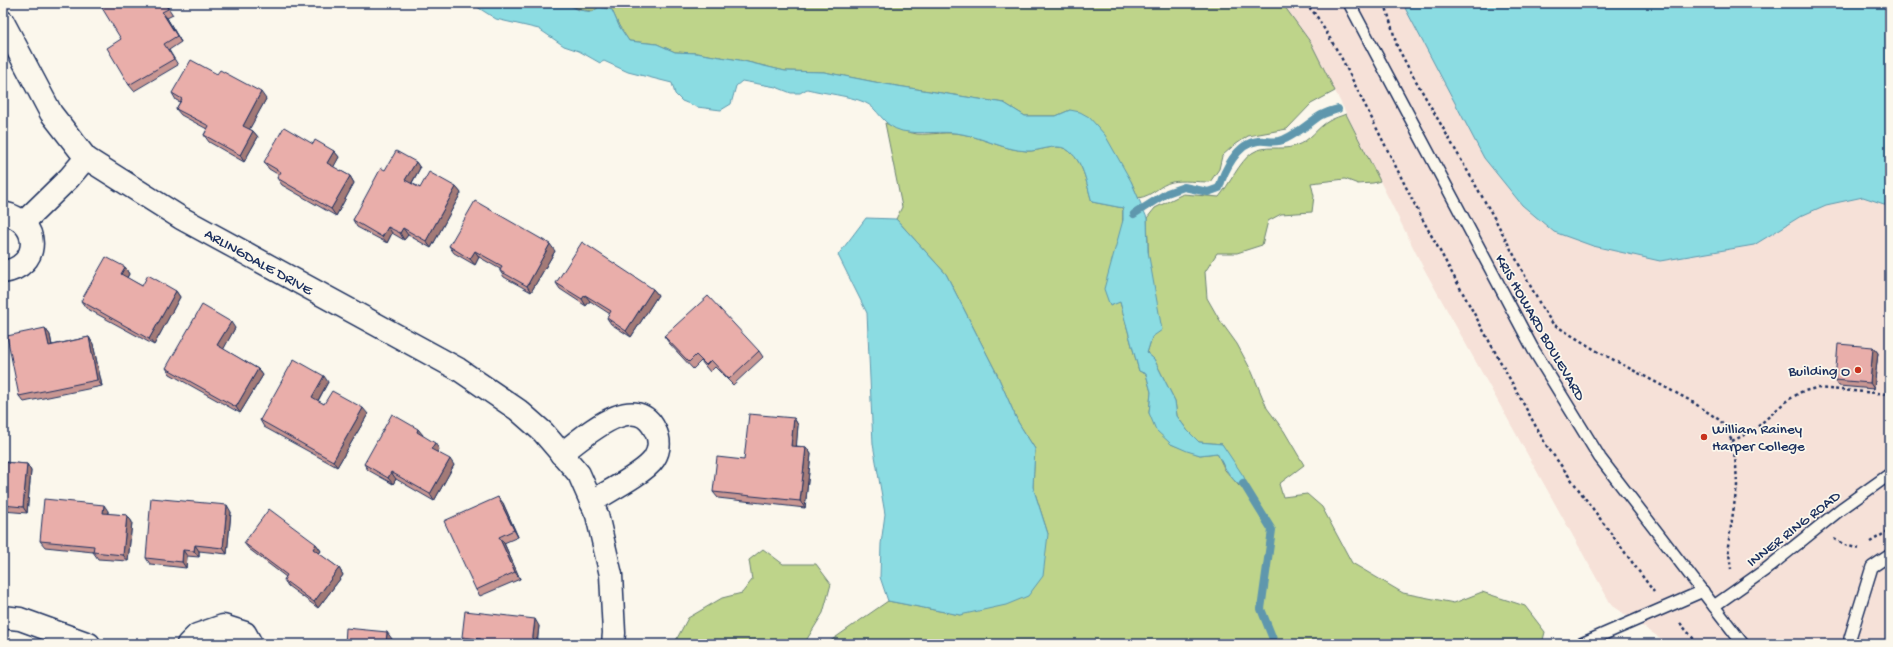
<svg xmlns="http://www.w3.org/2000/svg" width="1893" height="647" viewBox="0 0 1893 647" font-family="'Gochi Hand',sans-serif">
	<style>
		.built { fill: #f6e1d8 }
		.green { fill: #bed48a; stroke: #6c8274 }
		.water { fill: #8bdce2; stroke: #5e97ad }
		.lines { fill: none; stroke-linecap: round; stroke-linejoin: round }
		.stream { stroke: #5e97ad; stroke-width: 8 }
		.service-casing { stroke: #1b2f5e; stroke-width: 14 }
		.minor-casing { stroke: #1b2f5e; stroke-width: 25 }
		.path { stroke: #1b2f5e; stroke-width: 2.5; stroke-dasharray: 3 3; stroke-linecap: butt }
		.service { stroke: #fbf7ec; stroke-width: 11 }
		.minor { stroke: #fbf7ec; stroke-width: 22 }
		.wall { fill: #c89692; stroke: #1b2f5e }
		.shaded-wall { fill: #a37a77; stroke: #1b2f5e }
		.building { fill: #e9aeaa; stroke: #1b2f5e }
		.poi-dot { fill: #c8321e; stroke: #fbf7ec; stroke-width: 1.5 }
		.labels { text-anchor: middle; stroke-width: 3.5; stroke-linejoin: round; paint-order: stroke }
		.street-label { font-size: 15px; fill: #1b2f5e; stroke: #fbf7ec }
		.poi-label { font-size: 15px; fill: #1b2f5e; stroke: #fbf7ec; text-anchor: end }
	</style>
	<rect width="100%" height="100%" fill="#fbf7ec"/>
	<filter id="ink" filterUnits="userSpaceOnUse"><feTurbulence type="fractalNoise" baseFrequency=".025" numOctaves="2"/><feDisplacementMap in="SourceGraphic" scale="8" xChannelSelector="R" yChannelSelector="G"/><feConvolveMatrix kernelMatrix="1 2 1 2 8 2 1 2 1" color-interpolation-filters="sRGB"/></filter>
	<g filter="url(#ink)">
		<!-- built -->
		<path class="built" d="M1282 3H1890V644H1669L1612 606 1423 267 1311 43Z"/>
		<!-- green -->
		<g class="green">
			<path d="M565 3H1282L1311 43 1335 91 1311 104 1287 129 1248 136 1232 147 1222 156 1219 169 1210 182C1198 182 1183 180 1172 182 1159 185 1153 196 1138 198L1131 181 1070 110 1056 116H1025L1004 103 885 84 824 72 785 71 739 60 696 53 675 52 657 44 629 41 619 26 612 10C592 12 583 12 565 3Z"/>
			<path d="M1346 114 1380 181 1373 183 1358 184 1345 179 1311 183 1314 196 1312 212 1281 214 1268 221 1262 245 1237 253H1217L1205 272 1207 298 1219 319 1237 344 1252 372 1267 408 1284 431 1304 465 1279 484 1283 497 1307 494 1322 507 1352 563 1403 593 1454 603 1482 592 1525 606 1545 632 1542 644H826L888 601 960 615 1048 534 1033 487 1035 449 1018 422 996 372 946 274 896 219 902 207 885 123C896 128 905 132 917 134 932 135 947 131 962 134 984 138 1004 150 1027 151 1038 152 1055 143 1066 149 1084 160 1086 183 1092 202L1123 208 1120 302 1139 371 1146 374 1151 392 1149 413 1171 444 1200 455 1217 453 1225 470 1239 486 1222 444 1199 442 1187 430 1177 416 1175 401 1154 359 1147 353 1152 337 1147 218 1155 208 1183 194 1219 197C1229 185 1240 161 1252 153 1265 144 1281 151 1295 146 1312 140 1316 128 1329 121 1334 118 1341 116 1346 114Z"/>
			<path d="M763 549 783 564H816L831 584 823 613 804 644H674L688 618 722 598 742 593 752 580 749 560Z"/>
		</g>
		<!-- water -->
		<g class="water">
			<path d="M465 3H565L579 10 592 12 599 7 612 10 619 26 629 41 657 44 675 52 696 53 739 60 785 71 824 72 885 84 1004 103 1025 116H1056L1070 110 1080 112 1089 117 1105 135 1131 181 1147 218 1148 251 1162 330 1152 337 1147 353 1154 359 1175 401 1177 416 1187 430 1199 442 1222 444 1244 477 1248 491C1232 482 1225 469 1217 453L1200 455 1187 451 1171 444 1156 430 1149 413 1151 392 1146 374 1139 371 1120 302 1110 306 1104 289 1123 220V208L1092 202C1086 183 1084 160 1066 149 1055 143 1038 152 1027 151 1004 150 984 138 962 134 942 130 922 135 902 131 882 126 879 108 864 102 850 96 823 93 807 89L800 93H791L776 87 742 81 736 86 731 104 721 110 697 107 682 101 675 94 672 83 628 72 604 61 600 63 579 51 564 46 539 29 496 19 474 5 469 6Z"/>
			<path d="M1417 3H1890V206L1863 197 1826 205 1801 216 1754 245 1660 261 1593 246 1554 232 1522 205 1484 158 1405 8Z"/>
			<path d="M866 218 896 219 946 274 996 372 1018 422 1035 449 1033 487 1048 534 1043 576 1028 596 1006 605 960 615 888 601 880 577 881 544 885 514 873 444 867 313 838 255Z"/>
		</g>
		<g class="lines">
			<!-- stream -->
			<g class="stream">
				<path d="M1134 214 1167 193 1184 187 1208 192 1219 188C1224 171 1237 143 1258 141 1268 140 1276 144 1285 139 1298 133 1307 125 1318 117 1324 113 1332 111 1338 109"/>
				<path d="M1243 483 1272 530 1261 609 1275 644"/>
			</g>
			<!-- service casing -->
			<g class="service-casing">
				<g id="service">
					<path d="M1349 3 1533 349 1600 458 1743 644"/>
					<path d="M1714 606 1765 570 1841 509 1890 474"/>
					<path d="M1581 644 1703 591"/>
					<path d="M1851 644 1850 638 1872 567 1890 555"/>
				</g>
			</g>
			<!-- minor casing -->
			<g class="minor-casing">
				<g id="minor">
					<path d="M3 22 51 113 86 158 181 218 458 369 518 410 543 432 579 474 597 515 611 575 614 633 613 644"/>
					<path d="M3 213C42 221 41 267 3 272"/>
					<path d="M24 222 69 178 86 158"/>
					<path d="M561 454C583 438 635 388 655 430 660 439 660 450 654 459 645 473 607 492 591 502"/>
					<path d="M3 617 20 619 89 644"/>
					<path d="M188 644 197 635 223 626 245 633 251 644"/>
				</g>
			</g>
			<!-- path -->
			<g class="path">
				<path d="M1305 3 1316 15 1341 57 1418 211 1546 445 1654 592"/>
				<path d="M1385 3 1397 46 1407 65 1496 221 1541 306 1553 324 1597 351 1691 401 1721 421 1732 441 1736 465 1737 486 1728 546 1731 569"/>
				<path d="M1732 441 1753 431 1785 402 1801 392 1816 388 1888 394 1890 397"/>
				<path d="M1834 539 1845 545 1860 549"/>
				<path d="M1870 542 1890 530"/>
				<path d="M1680 623 1698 644"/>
			</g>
			<!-- service -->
			<use href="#service" class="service"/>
			<!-- minor -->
			<use href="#minor" class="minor"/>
		</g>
		<!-- wall -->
		<g class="wall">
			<path d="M165 3 173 15 167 18 181 42 169 50 178 65 134 91 129 85 121 39Z"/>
			<path d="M217 74 266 99 249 129 253 131 258 137 244 162 209 142 204 135 207 129 181 115 176 109 180 102 176 100 172 93Z"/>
			<path d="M313 144 334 151 339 157 333 167 350 176 354 183 336 216 282 185 277 178 279 175 269 169 264 162Z"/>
			<path d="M416 162 420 168 412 183 420 188 456 187 461 193 431 248 408 235 404 240 392 233 387 243 357 227 353 220 385 170Z"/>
			<path d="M449 246 555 251 531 292 504 277 500 271V269L479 257 475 265 454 253Z"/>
			<path d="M125 267 129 274 127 278 142 286 176 291 180 297 154 345 86 308 81 301Z"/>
			<path d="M556 283 653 289 658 295 631 337 611 324 607 318 610 314 590 301 586 306 560 289Z"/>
			<path d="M45 328 50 335 52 345 89 337 93 344 102 386 24 402 19 396Z"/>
			<path d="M235 328 223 349 258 369 263 375 240 413 170 374 166 368Z"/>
			<path d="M664 336 759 351 763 357 733 385 715 367 710 372 701 361 693 369 669 343Z"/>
			<path d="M1873 347 1878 353 1874 389 1839 386 1835 380Z"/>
			<path d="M328 382 318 401 324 404 368 414 337 467 264 427 260 420Z"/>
			<path d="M794 418 798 425 796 446 806 447 811 454 805 508 718 498 713 492 744 460Z"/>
			<path d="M418 429 422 436 439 449 437 452 454 465 434 501 396 479 393 484 368 470 364 464Z"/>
			<path d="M3 462 27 464 31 471 27 513 3 511Z"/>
			<path d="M498 497 503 503 518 537 504 543 520 579 480 596 476 590Z"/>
			<path d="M108 511V514L127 515 132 522 128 561 98 559 93 552 45 547 40 541Z"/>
			<path d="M231 512 227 554 199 551V557L187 556 186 568 150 564 146 558Z"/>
			<path d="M244 543 316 544 321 551 319 554 339 568 343 575 318 608 288 586 284 580 286 577 249 549Z"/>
			<path d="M539 626 537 644H466L462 637Z"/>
		</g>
		<!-- shaded-wall -->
		<g class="shaded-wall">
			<path d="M162 12 167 18 181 42 177 36Z"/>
			<path d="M261 92 266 99 248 132 243 126Z"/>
			<path d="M253 131 258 137 244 162 240 155Z"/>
			<path d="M334 151 339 157 332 170 327 163Z"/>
			<path d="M416 162 420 168 410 186 405 180Z"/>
			<path d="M350 176 354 183 336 216 331 209Z"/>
			<path d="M456 187 461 193 431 248 426 241Z"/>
			<path d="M388 227 392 233 387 243 382 237Z"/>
			<path d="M403 228 408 235 404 240 400 233Z"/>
			<path d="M550 244 555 251 531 292 527 286Z"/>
			<path d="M475 251 479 257 475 265 470 259Z"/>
			<path d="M125 267 129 274 125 281 121 274Z"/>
			<path d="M653 289 658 295 631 337 626 331Z"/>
			<path d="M176 291 180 297 154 345 149 339Z"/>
			<path d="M585 295 590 301 586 306 582 299Z"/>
			<path d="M231 322 235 328 222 352 217 345Z"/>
			<path d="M45 328 50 335 53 352 49 346Z"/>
			<path d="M89 337 93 344 102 386 97 380Z"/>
			<path d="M1873 347 1878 353 1874 389 1870 383Z"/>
			<path d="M258 369 263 375 240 413 236 407Z"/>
			<path d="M324 376 328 382 316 404 312 397Z"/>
			<path d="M363 408 368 414 337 467 333 461Z"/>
			<path d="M794 418 798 425 796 452 791 446Z"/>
			<path d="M418 429 423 435 421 439 417 432Z"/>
			<path d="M435 443 439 449 436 455 431 449Z"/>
			<path d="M806 447 811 454 805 508 800 501Z"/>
			<path d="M450 459 454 465 434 501 430 494Z"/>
			<path d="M27 464 31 471 27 513 23 507Z"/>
			<path d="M391 472 396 479 393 484 388 478Z"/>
			<path d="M498 497 503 503 518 537 514 530Z"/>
			<path d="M104 505 108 511 107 520 103 513Z"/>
			<path d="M227 505 231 512 227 554 223 548Z"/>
			<path d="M127 515 132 522 128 561 123 555Z"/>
			<path d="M499 537 504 543 520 579 515 572Z"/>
			<path d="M316 544 321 551 317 555 313 549Z"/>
			<path d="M195 545 199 551V557L194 551Z"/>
			<path d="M183 550 187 556 186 568 182 562Z"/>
			<path d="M339 568 343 575 318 608 314 602Z"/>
			<path d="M535 619 539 626 537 644H532Z"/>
			<path d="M387 632 392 639 391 644H386Z"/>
		</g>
		<!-- building -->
		<g class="building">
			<path d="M99 3H165L168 9 162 12 177 36 164 44 174 59 129 85 107 48 121 39Z"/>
			<path d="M191 60 217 74 220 70 261 92 243 126 253 131 240 155 204 135 209 126 176 109 182 99 172 93Z"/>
			<path d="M284 127 313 144 315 140 334 151 327 163 350 176 331 209 277 178 281 172 264 162Z"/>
			<path d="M396 151 416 162 405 180 420 188 429 172 456 187 426 241 403 228 400 233 388 227 382 237 353 220 381 168 385 170Z"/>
			<path d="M475 201 550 244 527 286 500 271 502 266 475 251 470 259 449 246Z"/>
			<path d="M582 242 653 289 626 331 607 318 611 311 585 295 582 299 556 283Z"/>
			<path d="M106 257 125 267 121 274 142 286 148 275 176 291 149 339 81 301Z"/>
			<path d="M708 296 759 351 729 379 711 360 706 365 696 355 689 362 664 336Z"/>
			<path d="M202 305 231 322 217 345 258 369 236 407 166 368Z"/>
			<path d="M45 328 49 346 89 337 97 380 19 396 7 336Z"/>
			<path d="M1838 344 1873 347 1870 383 1835 380Z"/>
			<path d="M294 359 324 376 312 397 324 404 332 391 363 408 333 461 260 420Z"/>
			<path d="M392 414 418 429 417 432 435 443 431 449 450 459 430 494 391 472 388 478 364 464Z"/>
			<path d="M749 414 794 418 791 446 806 447 800 501 713 492 717 457 744 460Z"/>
			<path d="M3 462 27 464 23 507 3 505Z"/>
			<path d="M498 497 514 530 499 537 515 572 476 590 444 521Z"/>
			<path d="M151 498 227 505 223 548 195 545 194 551 183 550 182 562 146 558Z"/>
			<path d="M44 499 104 505 103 513 127 515 123 555 93 552 94 546 40 541Z"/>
			<path d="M269 509 316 544 313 549 339 568 314 602 284 580 287 575 244 543Z"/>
			<path d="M465 611 535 619 532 644H480L481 639 462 637Z"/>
			<path d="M346 628 387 632 386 644H345Z"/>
		</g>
	</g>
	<!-- markers -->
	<g class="poi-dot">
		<circle cx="1858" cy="370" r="4"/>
		<circle cx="1704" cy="437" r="4"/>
	</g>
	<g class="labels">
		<!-- street labels -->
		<g class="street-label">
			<text transform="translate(259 261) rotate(29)" y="5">ARLINGDALE DRIVE</text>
			<text transform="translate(1541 327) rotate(60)" y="5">KRIS HOWARD BOULEVARD</text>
			<text transform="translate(1793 528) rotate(-38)" y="5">INNER RING ROAD</text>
		</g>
		<!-- poi labels -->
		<g class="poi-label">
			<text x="1850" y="375">Building O</text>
			<text x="1712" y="433" text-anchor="start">William Rainey<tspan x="1712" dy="17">Harper College</tspan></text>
		</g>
	</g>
	<!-- margin -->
	<rect width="1893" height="647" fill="none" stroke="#fbf7ec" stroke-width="16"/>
	<rect x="8" y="8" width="1877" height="631" fill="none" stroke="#1b2f5e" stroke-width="1.5" filter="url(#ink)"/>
</svg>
